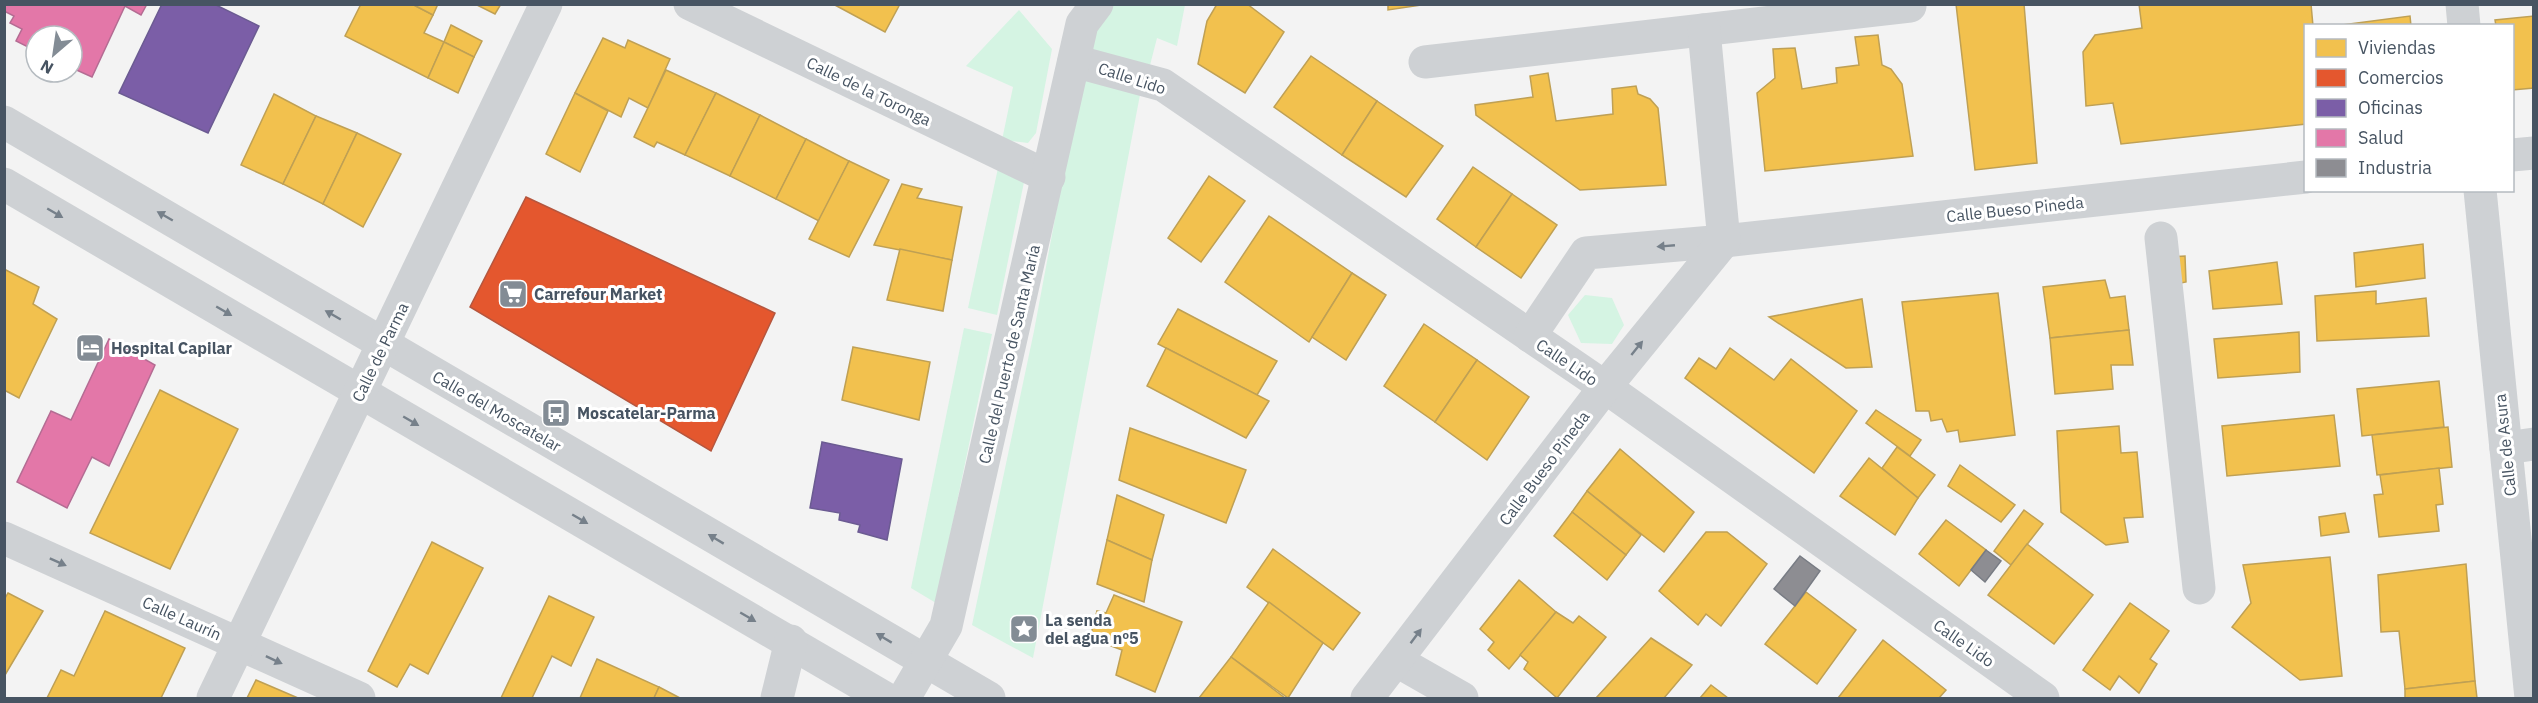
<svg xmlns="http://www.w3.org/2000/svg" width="2538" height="703" viewBox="0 0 2538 703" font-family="'IBM Plex Sans',sans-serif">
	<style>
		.green { fill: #d5f4e3 }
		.homes { fill: #f2c14e; stroke: #bfa054; stroke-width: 1.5 }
		.shops { fill: #e4572e; stroke: #b5563e; stroke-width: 1.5 }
		.offices { fill: #7b5ea7; stroke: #6b5b92; stroke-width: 1.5 }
		.health { fill: #e377a8; stroke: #b46c93; stroke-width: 1.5 }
		.industry { fill: #8d8d92; stroke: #787c84; stroke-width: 1.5 }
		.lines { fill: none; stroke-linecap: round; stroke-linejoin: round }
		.minor { stroke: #ced1d4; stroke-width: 33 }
		.oneway { fill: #76808a }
		.labels { text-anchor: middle; stroke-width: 6; stroke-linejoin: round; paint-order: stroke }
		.street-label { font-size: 16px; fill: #475462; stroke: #fff }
		.poi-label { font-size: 16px; font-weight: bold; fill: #475462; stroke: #fff; text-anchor: start }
	</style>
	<rect width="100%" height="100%" fill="#f3f3f3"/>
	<!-- green -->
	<g class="green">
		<path d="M1113 5H1185L1177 46 1157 38 1148 73 1084 59 1089 39Z"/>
		<path d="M1019 10 1052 49 1036 133 1028 143 1002 140 1013 87 966 66Z"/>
		<path d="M1084 63 1143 79 1033 658 972 625 1034 331Z"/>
		<path d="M998 168 1024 182 997 315 968 308Z"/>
		<path d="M1585 295 1612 298 1624 325 1612 344 1581 343 1568 315Z"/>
		<path d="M964 328 992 334 936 603 911 588Z"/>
	</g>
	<!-- homes -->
	<g class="homes">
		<path d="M361 4H412L433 15 424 33 444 42 428 78 345 36Z"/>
		<path d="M412 4H438L433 15Z"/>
		<path d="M475 4H501L495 14Z"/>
		<path d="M833 4H900L885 32Z"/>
		<path d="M1217 4H1247L1284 32 1245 93 1198 64 1207 21Z"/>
		<path d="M1388 4H1428L1388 10Z"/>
		<path d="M1956 4H2024L2037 163 1975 170Z"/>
		<path d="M2139 4H2311L2313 26H2306V124L2121 144 2113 103 2086 106 2083 52 2095 35 2142 28Z"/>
		<path d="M2410 16 2411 26H2334Z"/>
		<path d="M2534 16V88L2512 90V26H2496L2495 20Z"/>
		<path d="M451 25 482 41 474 57 444 42Z"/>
		<path d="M1878 35 1882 65 1891 69 1902 84 1913 156 1765 171 1757 93 1775 78 1773 49 1795 48 1802 89 1837 83 1836 68 1859 65 1855 37Z"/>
		<path d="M603 38 625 48 628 40 670 59 648 108 629 98 621 117 575 93Z"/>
		<path d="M444 42 474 57 458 93 428 78Z"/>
		<path d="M1311 56 1377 101 1342 155 1274 107Z"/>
		<path d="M666 70 716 93 685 155 657 142 654 147 634 137Z"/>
		<path d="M1548 73 1556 121 1613 114 1612 89 1636 86 1638 94 1650 99 1658 108 1666 185 1580 190 1476 115 1475 105 1533 97 1530 76Z"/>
		<path d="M575 93 608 111 580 172 546 154Z"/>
		<path d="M716 93 760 115 730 176 685 155Z"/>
		<path d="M274 94 316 116 283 184 241 165Z"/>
		<path d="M1377 101 1443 146 1406 197 1342 155Z"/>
		<path d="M760 115 806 139 776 199 730 176Z"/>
		<path d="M316 116 357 133 323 204 283 184Z"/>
		<path d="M357 133 401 154 363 227 323 204Z"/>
		<path d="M806 139 849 161 819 221 776 199Z"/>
		<path d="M849 161 889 180 849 257 809 239Z"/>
		<path d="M1473 167 1512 194 1476 247 1437 219Z"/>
		<path d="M1209 176 1245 201 1201 262 1168 238Z"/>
		<path d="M902 184 922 189 917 198 962 207 952 260 874 245Z"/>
		<path d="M1512 194 1557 225 1521 278 1476 247Z"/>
		<path d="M1269 216 1352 273 1309 342 1225 282Z"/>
		<path d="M2423 244 2425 278 2356 287 2354 253Z"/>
		<path d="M900 249 952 260 943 311 887 300Z"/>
		<path d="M2185 256 2186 282 2171 285 2169 257Z"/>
		<path d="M2277 262 2282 304 2213 309 2209 271Z"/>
		<path d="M4 269 39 287 33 304 57 319 19 398 4 390Z"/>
		<path d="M1352 273 1386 295 1346 360 1312 337Z"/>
		<path d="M2105 280 2110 298 2125 296 2129 330 2050 338 2043 287Z"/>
		<path d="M2376 291V304L2426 298 2429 336 2317 341 2315 296Z"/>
		<path d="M1998 293 2015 435 1960 442 1958 430 1947 432 1942 419 1931 421 1929 411H1916L1902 302Z"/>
		<path d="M1862 299 1872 367 1846 368 1769 317Z"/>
		<path d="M1178 309 1277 361 1257 395 1158 344Z"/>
		<path d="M1424 324 1477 360 1435 422 1384 386Z"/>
		<path d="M2129 330 2133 365H2111L2113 389 2055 394 2050 338Z"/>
		<path d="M2299 332 2300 372 2218 378 2214 339Z"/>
		<path d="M853 347 930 362 919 420 842 400Z"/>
		<path d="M1166 348 1269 401 1246 438 1147 386Z"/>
		<path d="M1730 348 1774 380 1791 359 1857 411 1814 473 1685 378 1699 358 1716 369Z"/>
		<path d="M1477 360 1529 397 1487 460 1435 422Z"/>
		<path d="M2439 381 2444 427 2362 436 2357 389Z"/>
		<path d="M160 390 238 429 170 569 90 533Z"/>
		<path d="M1876 410 1921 440 1910 456 1866 423Z"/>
		<path d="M2334 415 2340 466 2227 476 2222 426Z"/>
		<path d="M2119 426 2121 453 2137 452 2143 517 2124 518 2128 542 2106 545 2061 512 2057 431Z"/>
		<path d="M2448 427 2452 467 2377 475 2372 435Z"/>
		<path d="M1130 428 1246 470 1226 523 1119 480Z"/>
		<path d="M1897 447 1935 475 1918 498 1882 468Z"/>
		<path d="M1620 449 1694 512 1664 552 1587 491Z"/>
		<path d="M1869 458 1918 498 1895 535 1840 496Z"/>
		<path d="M1960 465 2015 505 2001 522 1948 486Z"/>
		<path d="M2439 468 2443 504 2436 505 2439 531 2379 537 2374 495 2383 494 2380 475Z"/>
		<path d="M1587 491 1641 535 1626 555 1572 512Z"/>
		<path d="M1117 495 1164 515 1152 560 1107 540Z"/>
		<path d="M2024 510 2043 524 2011 565 1994 551Z"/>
		<path d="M1572 512 1626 555 1607 580 1554 536Z"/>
		<path d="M2345 513 2349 532 2321 536 2319 517Z"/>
		<path d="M1946 520 1986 550 1959 586 1919 554Z"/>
		<path d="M1706 532H1727L1767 564 1721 626 1706 614 1698 625 1659 591Z"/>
		<path d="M1107 540 1152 560 1144 602 1097 584Z"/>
		<path d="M432 542 483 568 428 674 410 664 397 687 368 671Z"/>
		<path d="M2027 544 2093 595 2054 644 1988 595Z"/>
		<path d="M1273 549 1360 613 1333 650 1247 587Z"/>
		<path d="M2330 557 2342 676 2300 680 2232 627 2251 603 2243 565Z"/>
		<path d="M2466 564 2475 681 2405 689 2399 631 2381 632 2378 575Z"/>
		<path d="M1519 580 1556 612 1509 669 1488 650 1494 642 1480 629Z"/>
		<path d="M1806 592 1856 630 1817 684 1765 644Z"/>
		<path d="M8 593 43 611 5 675 4 600Z"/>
		<path d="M1114 595 1182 622 1155 692 1116 675 1122 650 1090 638 1097 611 1106 613Z"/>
		<path d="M549 596 594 617 571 666 552 656 532 698H501Z"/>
		<path d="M1269 602 1323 643 1288 698 1231 657Z"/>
		<path d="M2130 603 2169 631 2150 659 2157 664 2139 693 2119 676 2110 690 2083 670Z"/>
		<path d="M105 611 185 648 161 698H47L61 670 74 676Z"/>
		<path d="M1556 612 1573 623 1579 616 1606 637 1557 698 1524 669 1528 662 1520 655Z"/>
		<path d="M1651 638 1692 665 1664 698H1596Z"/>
		<path d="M1883 640 1946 690 1939 698H1838Z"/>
		<path d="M1231 657 1285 698H1199Z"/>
		<path d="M597 659 659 687 654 698H580Z"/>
		<path d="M256 680 298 698H247Z"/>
		<path d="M2475 681 2477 698H2405V689Z"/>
		<path d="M1711 685 1728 698H1700Z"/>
		<path d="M659 687 680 698H654Z"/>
	</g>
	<!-- shops -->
	<path class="shops" d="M526 197 775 313 711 451 470 307Z"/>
	<!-- offices -->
	<g class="offices">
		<path d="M162 4H214L259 26 208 133 119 93Z"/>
		<path d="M822 442 902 459 887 540 858 532 860 525 839 520 840 513 810 508Z"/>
	</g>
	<!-- health -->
	<g class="health">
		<path d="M4 4H147L141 15 125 6 92 77 72 68V36H36V51L16 41 22 29 10 23 14 16 4 11Z"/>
		<path d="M109 339 155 365 109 466 92 457 67 508 17 482 51 411 71 420Z"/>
	</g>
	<!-- industry -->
	<g class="industry">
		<path d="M1986 550 2001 561 1985 582 1971 570Z"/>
		<path d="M1800 556 1820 571 1795 606 1774 589Z"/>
	</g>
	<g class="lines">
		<!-- minor -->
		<g class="minor">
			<path d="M690 4 1049 177"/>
			<path d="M2462 4 2464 26"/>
			<path d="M1074 61 1163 85 1605 387 2043 698"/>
			<path d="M1425 62 1910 6"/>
			<path d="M4 122 989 698"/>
			<path d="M2512 155 2534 153"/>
			<path d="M4 184 885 698"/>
			<path d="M2480 190 2531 698"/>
			<path d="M2161 238 2199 588"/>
			<path d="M1530 336 1586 253 1724 241 2306 177"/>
			<path d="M2506 448 2534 444"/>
			<path d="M4 538 359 698"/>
			<path d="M1397 661 1462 698"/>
			<path d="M213 698 546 4"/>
			<path d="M777 698 791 641"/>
			<path d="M904 698 946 626 1082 24 1097 4"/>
			<path d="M1367 698 1605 387 1724 241 1704 30"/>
		</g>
	</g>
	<!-- one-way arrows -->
	<defs><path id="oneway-solid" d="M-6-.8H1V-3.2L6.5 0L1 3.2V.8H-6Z" transform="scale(1.5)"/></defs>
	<g class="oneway">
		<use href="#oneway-solid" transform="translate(55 213) rotate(30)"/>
		<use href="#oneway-solid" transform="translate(165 216) rotate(-150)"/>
		<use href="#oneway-solid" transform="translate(1666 246) rotate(175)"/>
		<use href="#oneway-solid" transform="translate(224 311) rotate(30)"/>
		<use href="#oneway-solid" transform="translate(333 315) rotate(-150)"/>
		<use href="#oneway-solid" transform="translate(1637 348) rotate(-51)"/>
		<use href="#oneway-solid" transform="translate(411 421) rotate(30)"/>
		<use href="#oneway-solid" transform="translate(580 519) rotate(30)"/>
		<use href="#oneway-solid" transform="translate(716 539) rotate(-149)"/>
		<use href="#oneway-solid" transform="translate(58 562) rotate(24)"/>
		<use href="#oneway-solid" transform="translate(748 617) rotate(30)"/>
		<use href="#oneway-solid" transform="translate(1416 636) rotate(-53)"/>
		<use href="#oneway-solid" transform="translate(884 638) rotate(-149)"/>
		<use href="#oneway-solid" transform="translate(274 660) rotate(25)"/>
	</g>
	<!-- icons -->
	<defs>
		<g id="supermarket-square" transform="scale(1.5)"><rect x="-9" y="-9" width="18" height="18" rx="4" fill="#838c95" stroke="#fff"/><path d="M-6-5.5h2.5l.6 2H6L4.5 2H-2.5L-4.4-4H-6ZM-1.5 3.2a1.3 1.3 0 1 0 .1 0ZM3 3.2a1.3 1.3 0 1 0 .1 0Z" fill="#fff"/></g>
		<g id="hotel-square" transform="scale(1.5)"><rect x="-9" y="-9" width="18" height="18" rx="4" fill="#838c95" stroke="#fff"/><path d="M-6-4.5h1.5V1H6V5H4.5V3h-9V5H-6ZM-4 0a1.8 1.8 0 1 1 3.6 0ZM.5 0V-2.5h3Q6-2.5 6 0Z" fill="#fff"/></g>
		<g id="bus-square" transform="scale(1.5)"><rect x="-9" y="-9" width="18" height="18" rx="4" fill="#838c95" stroke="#fff"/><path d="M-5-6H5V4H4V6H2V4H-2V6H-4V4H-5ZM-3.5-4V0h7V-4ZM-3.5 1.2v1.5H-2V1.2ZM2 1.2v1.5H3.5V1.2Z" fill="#fff"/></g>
		<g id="sight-square" transform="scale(1.5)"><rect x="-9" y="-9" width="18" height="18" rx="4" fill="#838c95" stroke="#fff"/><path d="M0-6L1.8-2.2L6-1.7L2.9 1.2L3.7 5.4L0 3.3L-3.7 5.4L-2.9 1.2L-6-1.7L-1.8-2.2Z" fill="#fff"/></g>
	</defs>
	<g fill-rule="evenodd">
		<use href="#supermarket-square" x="513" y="294"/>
		<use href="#hotel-square" x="90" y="348"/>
		<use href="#bus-square" x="556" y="413"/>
		<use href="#sight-square" x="1024" y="629"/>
	</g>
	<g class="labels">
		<!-- street labels -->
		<g class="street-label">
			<text transform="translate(1132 78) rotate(18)" y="6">Calle Lido</text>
			<text transform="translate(869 91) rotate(26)" y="6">Calle de la Toronga</text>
			<text transform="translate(2015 209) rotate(-6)" y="6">Calle Bueso Pineda</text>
			<text transform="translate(380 352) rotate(-64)" y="6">Calle de Parma</text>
			<text transform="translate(1009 354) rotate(-77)" y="6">Calle del Puerto de Santa María</text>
			<text transform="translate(1567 362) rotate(34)" y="6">Calle Lido</text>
			<text transform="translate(497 411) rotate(30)" y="6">Calle del Moscatelar</text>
			<text transform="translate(2505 445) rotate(-96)" y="6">Calle de Asura</text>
			<text transform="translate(1544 468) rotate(-53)" y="6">Calle Bueso Pineda</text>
			<text transform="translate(182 618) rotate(24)" y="6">Calle Laurín</text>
			<text transform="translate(1964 643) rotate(35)" y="6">Calle Lido</text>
		</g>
		<!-- poi labels -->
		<g class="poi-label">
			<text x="534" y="300">Carrefour Market</text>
			<text x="111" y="354">Hospital Capilar</text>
			<text x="577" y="419">Moscatelar-Parma</text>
			<text x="1045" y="626">La senda<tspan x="1045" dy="18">del agua nº5</tspan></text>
		</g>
	</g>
	<!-- border -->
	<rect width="2538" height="703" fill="none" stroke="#475462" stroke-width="12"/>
	<!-- legend -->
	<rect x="2304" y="24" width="210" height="168" fill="#ffffff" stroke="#b5bbc0" stroke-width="1.5"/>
	<rect x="2316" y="39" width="30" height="18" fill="#f2c14e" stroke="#b5bbc0" stroke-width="1.5"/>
	<text x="2358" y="54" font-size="18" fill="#475462">Viviendas</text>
	<rect x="2316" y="69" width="30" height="18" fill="#e4572e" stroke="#b5bbc0" stroke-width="1.5"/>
	<text x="2358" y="84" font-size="18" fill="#475462">Comercios</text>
	<rect x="2316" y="99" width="30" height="18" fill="#7b5ea7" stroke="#b5bbc0" stroke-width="1.5"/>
	<text x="2358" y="114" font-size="18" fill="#475462">Oficinas</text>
	<rect x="2316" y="129" width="30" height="18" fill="#e377a8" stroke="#b5bbc0" stroke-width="1.5"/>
	<text x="2358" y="144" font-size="18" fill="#475462">Salud</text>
	<rect x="2316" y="159" width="30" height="18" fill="#8d8d92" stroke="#b5bbc0" stroke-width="1.5"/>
	<text x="2358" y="174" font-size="18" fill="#475462">Industria</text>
	<!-- north arrow -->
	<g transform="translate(54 54) rotate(209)"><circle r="28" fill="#ffffff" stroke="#b5bbc0" stroke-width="1.5"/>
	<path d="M0-4.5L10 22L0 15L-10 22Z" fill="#838c95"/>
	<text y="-9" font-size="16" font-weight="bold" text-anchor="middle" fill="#475462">N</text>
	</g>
</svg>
